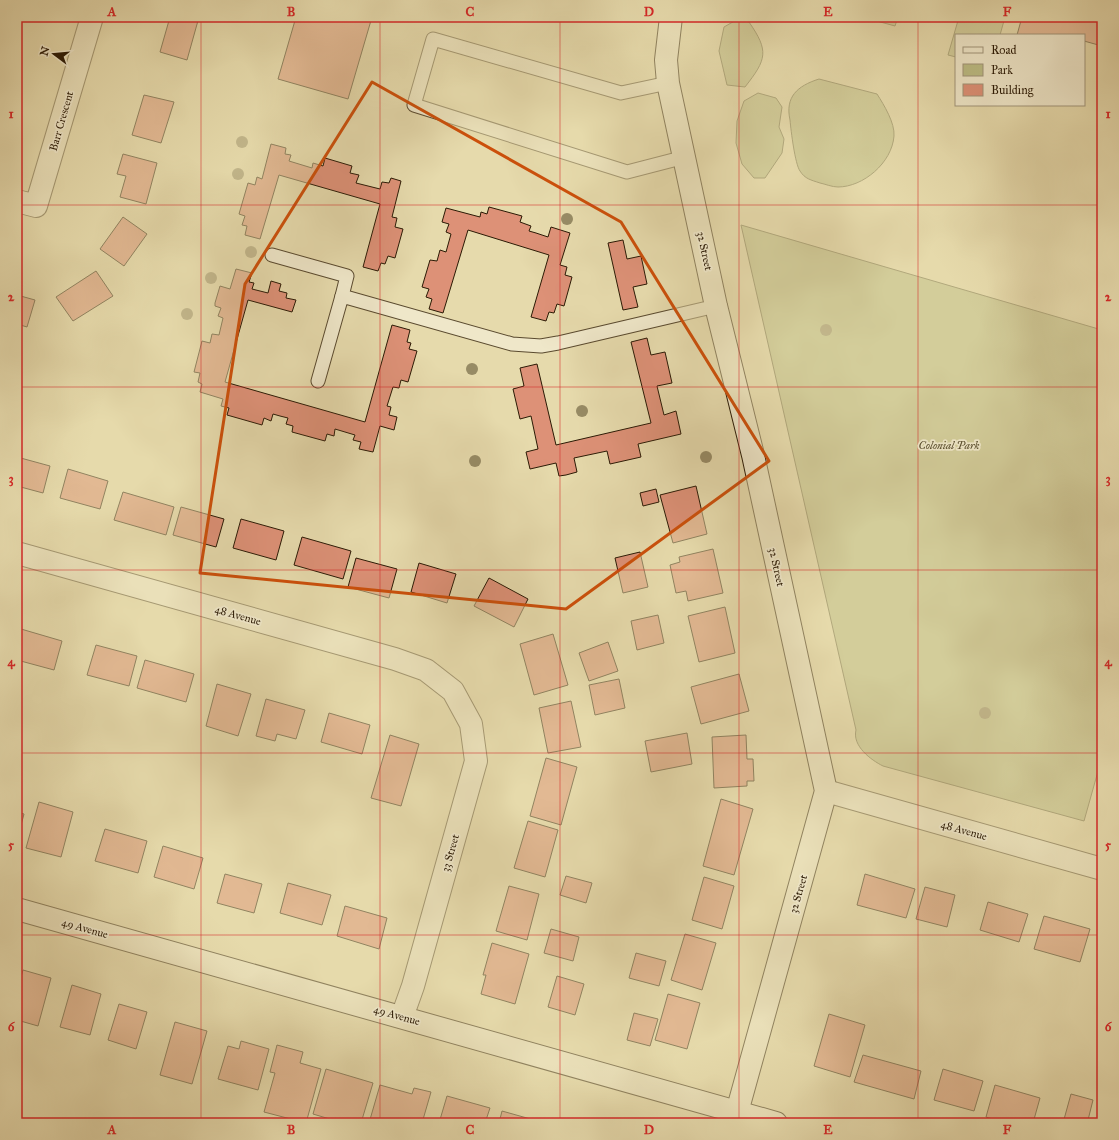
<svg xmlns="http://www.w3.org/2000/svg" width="1119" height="1140" viewBox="0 0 1119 1140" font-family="'IM FELL Great Primer',serif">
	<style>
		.green { fill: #bcbd85; stroke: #746c45 }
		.building { fill: #dd9177; stroke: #2b1a05 }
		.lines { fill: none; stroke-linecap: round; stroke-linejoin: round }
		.lane-casing { stroke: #5a4a2f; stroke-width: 15 }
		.street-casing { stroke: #5a4a2f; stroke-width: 24 }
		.secondary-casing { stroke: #2b1a05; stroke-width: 24 }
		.lane { stroke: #efe7c9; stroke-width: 13 }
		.street { stroke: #efe7c9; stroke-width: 22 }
		.secondary { stroke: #efe7c9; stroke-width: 22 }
		.tree { fill: #978b65 }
		.marked { fill: none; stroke: #cc500b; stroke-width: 3; stroke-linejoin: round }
		.grid { fill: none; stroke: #d62828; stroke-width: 1; stroke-opacity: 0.55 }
		.labels { text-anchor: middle; stroke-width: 3.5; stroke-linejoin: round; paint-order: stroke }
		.street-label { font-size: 11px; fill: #2b1a05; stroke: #efe7c9 }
		.park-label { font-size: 11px; font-style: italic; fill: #564b2b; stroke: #efe7c9 }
		.neatline { fill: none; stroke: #d62828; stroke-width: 1.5 }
		.grid-label { font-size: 13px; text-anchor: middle; font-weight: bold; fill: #d62828 }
	</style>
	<rect width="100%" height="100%" fill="#e6daac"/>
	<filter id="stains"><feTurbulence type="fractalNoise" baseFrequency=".005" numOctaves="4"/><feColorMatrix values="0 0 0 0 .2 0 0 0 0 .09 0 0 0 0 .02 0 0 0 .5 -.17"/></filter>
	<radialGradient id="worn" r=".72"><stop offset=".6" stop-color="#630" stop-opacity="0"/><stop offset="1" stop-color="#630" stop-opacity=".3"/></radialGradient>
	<!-- green -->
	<g class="green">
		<path d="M862 17H898L895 26Z"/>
		<path d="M959 17H1005L1000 35H956V57L948 55Z"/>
		<path d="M738 19 749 22C769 51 767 59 745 87L727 85 719 51 724 27Z"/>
		<path d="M819 79 877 94C884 105 895 123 894 136 892 163 863 187 838 187 832 187 825 184 820 183 811 180 805 179 800 171 795 164 791 131 790 120 785 97 797 86 819 79Z"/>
		<path d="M758 93 776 98 782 107 779 127 784 139 782 153 765 178H754L742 164 736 143 737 121 744 101Z"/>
		<path d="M741 225 1102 330V757L1084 821 883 766C871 760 852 746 856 730Z"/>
	</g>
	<!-- building -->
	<g class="building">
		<path d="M170 17H199L187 60 160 52Z"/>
		<path d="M296 17H372L348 99 278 79Z"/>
		<path d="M1022 17H1102V46L1084 41V35H1017Z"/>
		<path d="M144 95 174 102 161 143 132 135Z"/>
		<path d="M271 144 286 148 285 154 291 155 289 161 312 168 313 163 323 166 325 158 352 166 350 173 359 175 356 183 380 189 382 182 389 183 391 178 401 181 392 217 397 218 395 227 403 229 395 258 388 256 385 264 381 263 378 271 363 267 380 204 279 175 260 239 245 235 247 226 242 225 245 216 239 214 248 183 255 185 257 177 262 179Z"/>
		<path d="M123 154 157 163 146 204 120 197 126 176 117 174Z"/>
		<path d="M489 207 522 216 520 222 531 226 529 231 536 233 548 237 551 227 570 233 560 265 567 267 565 275 572 277 564 306 557 304 554 313 549 312 546 321 531 317 549 255 468 230 443 313 429 309 432 299 426 297 429 289 422 287 430 260 437 261 440 250 446 252 451 234 446 232 449 224 442 222 446 208 480 217 481 212 487 214Z"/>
		<path d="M123 217 147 234 124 266 100 249Z"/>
		<path d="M623 240 627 259 641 256 647 284 633 287 638 307 623 310 608 243Z"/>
		<path d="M236 269 252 273 249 282 254 283 252 289 268 293 271 281 281 284 279 291 287 293 286 298 296 300 292 312 248 300 225 382 365 422 392 325 410 330 407 342 411 343 409 349 417 351 408 382 401 380 399 388 393 387 387 406 391 407 389 415 397 417 394 430 380 426 373 452 359 449 361 442 353 440 355 435 335 429 334 436 327 434 325 441 292 432 293 426 286 424 288 418 280 416 273 414 271 421 264 418 262 425 227 415 229 408 221 406 223 399 200 392 202 384 198 382 200 373 194 372 202 341 210 343 212 334 219 335 223 318 218 316 221 308 215 306V303L220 286 230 289Z"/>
		<path d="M96 271 113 296 73 321 56 297Z"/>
		<path d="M17 295 35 300 27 327 17 324Z"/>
		<path d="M647 338 651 355 665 352 672 383 657 386 664 415 676 411 681 434 638 444 641 457 610 464 607 451 574 458 577 472 566 475 559 476 556 463 530 469 526 452 538 449 531 416 520 419 513 389 524 386 520 368 537 364 556 445 651 423 631 342Z"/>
		<path d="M17 457 50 466 43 493 17 486Z"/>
		<path d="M68 469 108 481 100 509 60 498Z"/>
		<path d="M696 486 707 534 673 543 660 495Z"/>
		<path d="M656 489 659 502 643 506 640 493Z"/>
		<path d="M123 492 174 507 166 535 114 520Z"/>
		<path d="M181 507 224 519 216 547 173 535Z"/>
		<path d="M241 519 284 531 276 560 233 548Z"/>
		<path d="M302 537 351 551 343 579 294 565Z"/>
		<path d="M713 549 723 593 688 601 686 591 676 593 670 565 680 562 679 557Z"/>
		<path d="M640 552 648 587 623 593 615 558Z"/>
		<path d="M356 558 397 569 389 598 348 587Z"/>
		<path d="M419 563 456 574 447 603 411 592Z"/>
		<path d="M489 578 528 599 514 627 474 606Z"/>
		<path d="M725 607 735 653 699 662 688 616Z"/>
		<path d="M658 615 664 643 637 650 631 621Z"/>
		<path d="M21 629 62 641 54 670 17 660V643Z"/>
		<path d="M553 634 568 685 534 695 520 644Z"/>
		<path d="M608 642 618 671 589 681 579 653Z"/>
		<path d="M96 645 137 656 129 686 87 675Z"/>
		<path d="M145 660 194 674 186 702 137 688Z"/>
		<path d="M739 674 749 711 701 724 691 687Z"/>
		<path d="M619 679 625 708 595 715 589 685Z"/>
		<path d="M217 684 251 694 238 736 206 726Z"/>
		<path d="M266 699 305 710 296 739 277 734 275 741 256 736Z"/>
		<path d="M571 701 581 747 548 753 539 708Z"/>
		<path d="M329 713 370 725 362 754 321 742Z"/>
		<path d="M687 733 692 764 651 772 645 741Z"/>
		<path d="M390 735 419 744 401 806 371 798Z"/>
		<path d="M746 735 747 759H753L754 781H747V786L714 788 712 737Z"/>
		<path d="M546 758 577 767 561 825 530 816Z"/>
		<path d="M721 799 753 809 734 875 703 866Z"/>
		<path d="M39 802 73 812 61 857 26 848Z"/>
		<path d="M17 812 24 814 17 840Z"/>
		<path d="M528 821 558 830 545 877 514 868Z"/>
		<path d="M105 829 147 841 138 873 95 861Z"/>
		<path d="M163 846 203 858 194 889 154 877Z"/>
		<path d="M225 874 262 884 254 913 217 903Z"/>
		<path d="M865 874 915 889 906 918 857 905Z"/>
		<path d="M566 876 592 883 586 903 560 895Z"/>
		<path d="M704 877 734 886 722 929 692 920Z"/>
		<path d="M288 883 331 895 322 925 280 913Z"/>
		<path d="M509 886 539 894 527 940 496 931Z"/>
		<path d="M925 887 955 895 947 927 916 919Z"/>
		<path d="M988 902 1028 914 1019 942 980 930Z"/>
		<path d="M345 906 387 918 379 949 337 936Z"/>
		<path d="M1044 916 1090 929 1080 962 1034 949Z"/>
		<path d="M551 929 579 937 573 961 544 953Z"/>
		<path d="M685 934 716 943 702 990 671 980Z"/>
		<path d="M492 943 529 954 515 1004 481 994 486 975H483Z"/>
		<path d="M636 953 666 961 659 986 629 978Z"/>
		<path d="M23 970 51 978 38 1026 17 1020V991Z"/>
		<path d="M557 976 584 984 575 1015 548 1007Z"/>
		<path d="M72 985 101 994 90 1035 60 1027Z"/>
		<path d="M668 994 700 1003 687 1049 655 1040Z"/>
		<path d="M119 1004 147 1012 136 1049 108 1040Z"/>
		<path d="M634 1013 658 1019 650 1046 627 1040Z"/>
		<path d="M829 1014 865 1025 850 1077 814 1066Z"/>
		<path d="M175 1022 207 1031 192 1084 160 1075Z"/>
		<path d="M241 1041 269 1049 258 1090 218 1079 228 1046 239 1049Z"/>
		<path d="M277 1045 303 1052 300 1063 321 1069 306 1123 264 1112 275 1073 270 1072Z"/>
		<path d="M863 1055 921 1071 914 1099 854 1082Z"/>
		<path d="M326 1069 373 1083 361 1123H343L313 1114Z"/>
		<path d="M943 1069 983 1081 974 1111 934 1100Z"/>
		<path d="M380 1085 412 1094 414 1088 431 1092 422 1123H369Z"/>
		<path d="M995 1085 1040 1098 1033 1123H1005L986 1117Z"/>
		<path d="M1071 1094 1093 1100 1088 1120 1098 1123H1063Z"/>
		<path d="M447 1096 490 1108 485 1123H439Z"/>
		<path d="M502 1111 534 1120 533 1123H499Z"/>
	</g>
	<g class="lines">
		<!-- lane casing -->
		<g class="lane-casing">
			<g id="lane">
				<path d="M668 83 621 93 433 39 414 105 627 172 685 157"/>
				<path d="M272 255 347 276 342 296"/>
				<path d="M318 381 342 296 512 344 541 346 558 343 716 306"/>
			</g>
		</g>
		<!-- street casing -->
		<g class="street-casing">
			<g id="street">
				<path d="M17 201 36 206 92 17"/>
				<path d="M17 553 395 659 426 670 453 691 471 724 476 761 413 986 402 1017"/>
				<path d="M826 791 1102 869"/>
			</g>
		</g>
		<!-- secondary casing -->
		<g class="secondary-casing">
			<g id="secondary">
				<path d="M671 17 666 60 668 83 716 306 753 455 826 791 737 1112"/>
				<path d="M17 909 776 1123"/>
			</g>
		</g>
		<!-- lane -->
		<use href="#lane" class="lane"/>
		<!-- street -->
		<use href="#street" class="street"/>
		<!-- secondary -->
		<use href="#secondary" class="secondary"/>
	</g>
	<!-- trees -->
	<g class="tree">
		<circle cx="242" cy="142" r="6"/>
		<circle cx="238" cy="174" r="6"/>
		<circle cx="567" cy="219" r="6"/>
		<circle cx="251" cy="252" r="6"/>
		<circle cx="211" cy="278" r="6"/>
		<circle cx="187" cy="314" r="6"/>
		<circle cx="826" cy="330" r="6"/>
		<circle cx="472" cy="369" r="6"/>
		<circle cx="582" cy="411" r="6"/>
		<circle cx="706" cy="457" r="6"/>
		<circle cx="475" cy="461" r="6"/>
		<circle cx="985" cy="713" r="6"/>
	</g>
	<!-- marked area -->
	<path d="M0 0H1119V1140H0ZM372 82 621 222 769 461 566 609 200 573 245 284Z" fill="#e6daac" fill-opacity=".55" fill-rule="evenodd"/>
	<path class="marked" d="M372 82 621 222 769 461 566 609 200 573 245 284Z"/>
	<!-- grid -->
	<path class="grid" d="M201 17V1123M380 17V1123M560 17V1123M739 17V1123M918 17V1123M17 205H1102M17 387H1102M17 570H1102M17 753H1102M17 935H1102"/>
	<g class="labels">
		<!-- street labels -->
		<g class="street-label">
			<text transform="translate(61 121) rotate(-74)" y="4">Barr Crescent</text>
			<text transform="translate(705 251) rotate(78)" y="4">32 Street</text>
			<text transform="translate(777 567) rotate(78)" y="4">32 Street</text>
			<text transform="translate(238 615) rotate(16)" y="4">48 Avenue</text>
			<text transform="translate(964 830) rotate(16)" y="4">48 Avenue</text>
			<text transform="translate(450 853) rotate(-74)" y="4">33 Street</text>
			<text transform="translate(798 894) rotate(-74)" y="4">32 Street</text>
			<text transform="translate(85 928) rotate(16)" y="4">49 Avenue</text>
			<text transform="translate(397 1015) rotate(16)" y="4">49 Avenue</text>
		</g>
		<!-- park labels -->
		<g class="park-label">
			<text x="949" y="449">Colonial Park</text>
		</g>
	</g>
	<!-- margin -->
	<rect width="1119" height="1140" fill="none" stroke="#e6daac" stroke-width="44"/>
	<!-- legend -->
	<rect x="955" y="34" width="130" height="72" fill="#efe7c9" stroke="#a1957b"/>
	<rect x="963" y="47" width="20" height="6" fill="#efe7c9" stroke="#a1957b"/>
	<text x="991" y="54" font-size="12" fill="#2b1a05">Road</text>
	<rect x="963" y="64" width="20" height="12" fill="#bcbd85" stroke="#a1957b"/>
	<text x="991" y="74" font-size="12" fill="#2b1a05">Park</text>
	<rect x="963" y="84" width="20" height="12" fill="#dd9177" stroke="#a1957b"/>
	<text x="991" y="94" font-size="12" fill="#2b1a05">Building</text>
	<!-- north arrow -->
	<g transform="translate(54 54) rotate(286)" stroke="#efe7c9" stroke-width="3" paint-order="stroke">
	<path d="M0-3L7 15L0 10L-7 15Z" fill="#2b1a05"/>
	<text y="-6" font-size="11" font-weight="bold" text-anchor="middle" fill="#2b1a05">N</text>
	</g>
	<rect x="22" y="22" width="1075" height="1096" class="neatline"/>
	<g class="grid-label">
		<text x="112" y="16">A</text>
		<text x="291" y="16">B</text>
		<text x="470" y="16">C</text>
		<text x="649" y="16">D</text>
		<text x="828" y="16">E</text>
		<text x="1007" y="16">F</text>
		<text x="11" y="118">1</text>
		<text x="1108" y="118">1</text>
		<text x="11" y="301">2</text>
		<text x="1108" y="301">2</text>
		<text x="11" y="483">3</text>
		<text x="1108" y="483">3</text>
		<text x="11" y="666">4</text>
		<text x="1108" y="666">4</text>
		<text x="11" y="849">5</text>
		<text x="1108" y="849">5</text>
		<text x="11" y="1031">6</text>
		<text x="1108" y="1031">6</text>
		<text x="112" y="1134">A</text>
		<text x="291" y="1134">B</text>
		<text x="470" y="1134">C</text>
		<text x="649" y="1134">D</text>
		<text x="828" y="1134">E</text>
		<text x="1007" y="1134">F</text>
	</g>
	<rect width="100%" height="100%" filter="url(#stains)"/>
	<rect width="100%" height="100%" fill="url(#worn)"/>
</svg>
